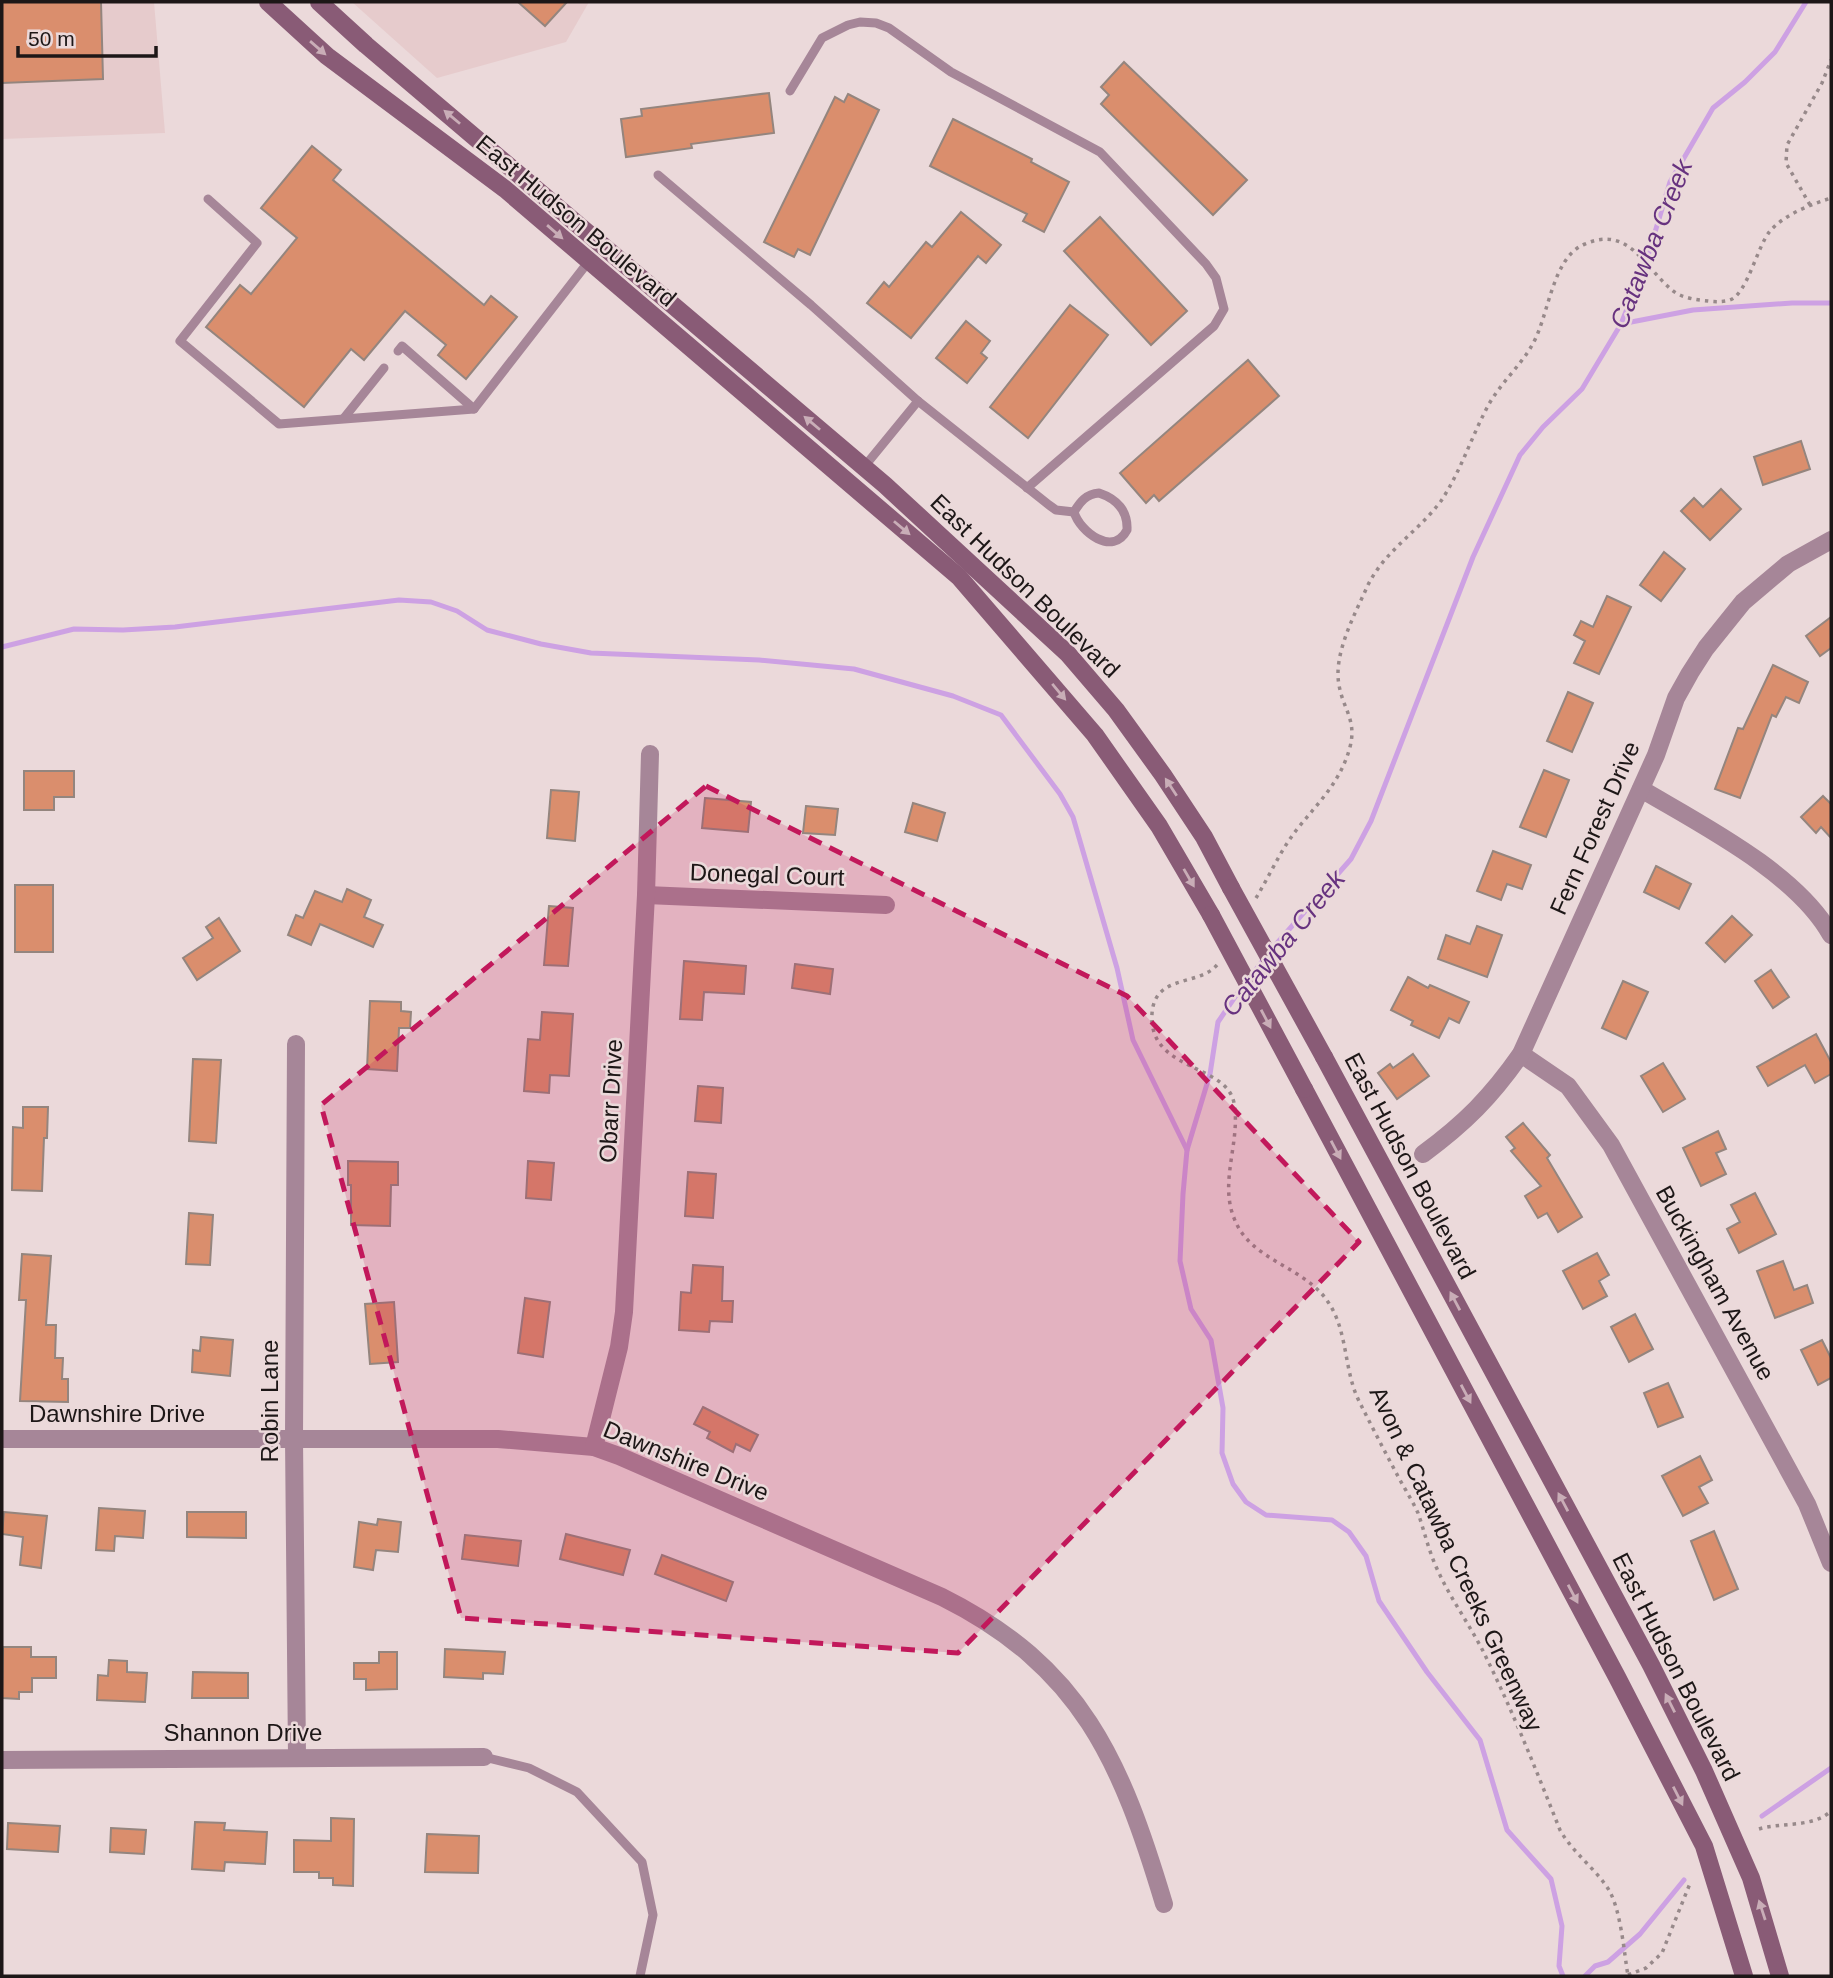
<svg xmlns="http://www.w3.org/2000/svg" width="1833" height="1978" viewBox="0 0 1833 1978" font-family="Arial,sans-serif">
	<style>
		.built { fill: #e6cbcc }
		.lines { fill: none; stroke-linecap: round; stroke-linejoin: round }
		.stream { stroke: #cda1e3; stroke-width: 5 }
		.building { fill: #da8e6d; stroke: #94857e; stroke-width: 2 }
		.path { stroke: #97898a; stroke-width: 3.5; stroke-dasharray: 3.5 5; stroke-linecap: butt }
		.lane { stroke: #a68698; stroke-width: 9 }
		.street { stroke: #a68698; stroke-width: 18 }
		.secondary { stroke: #895b76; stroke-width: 18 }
		.secondary-bridge { stroke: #895b76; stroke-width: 18 }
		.oneway { fill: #c9adb7 }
		.marked { fill: #c2185b; fill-opacity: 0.2; stroke: #c2185b; stroke-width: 5; stroke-dasharray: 14 9; stroke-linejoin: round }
		.labels { text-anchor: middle; stroke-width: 5; stroke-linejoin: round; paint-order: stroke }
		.street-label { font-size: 24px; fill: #1d1717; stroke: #ebd9da }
		.water-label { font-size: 26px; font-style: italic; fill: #67327f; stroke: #ebd9da }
	</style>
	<rect width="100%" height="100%" fill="#ebd9da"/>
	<!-- built -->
	<g class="built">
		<path d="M2 2H154L165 133 2 139Z"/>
		<path d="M352 2H589L566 42 437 78Z"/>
	</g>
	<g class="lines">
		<!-- stream -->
		<g class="stream">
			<path d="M1621 324 1693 310 1792 303H1831"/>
			<path d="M2 647 74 629 123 630 175 627 399 600 431 602 457 611 487 630 541 644 591 653 759 660 854 669 953 696 1001 715 1060 794 1073 817 1117 968 1133 1040 1187 1150"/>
			<path d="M1270 951 1351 859 1371 821 1473 557 1520 455 1543 427 1582 389 1621 324 1647 259 1670 182 1713 108 1745 82 1775 52 1806 2"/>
			<path d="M1264 959 1237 994 1218 1022 1210 1074 1187 1150 1183 1194 1180 1261 1191 1309 1211 1340 1223 1408 1222 1453 1233 1484 1246 1502 1266 1515 1332 1520 1349 1532 1366 1556 1379 1601 1427 1672 1480 1740 1507 1830 1551 1879 1562 1926 1559 1966 1563 1976"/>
			<path d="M1762 1816 1831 1768"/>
			<path d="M1585 1976 1595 1966 1608 1962 1640 1934 1684 1880"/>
		</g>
	</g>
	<!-- building -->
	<g class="building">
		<path d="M2 2H101L103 79 2 83Z"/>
		<path d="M518 2H567L545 26Z"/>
		<path d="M1124 62 1247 180 1213 215 1101 104 1109 95 1101 87Z"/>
		<path d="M769 93 774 133 691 144 692 148 626 157 621 119 642 116 641 109Z"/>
		<path d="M848 94 879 110 810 255 798 249 794 257 764 242 835 97 844 102Z"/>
		<path d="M953 119 1032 159 1031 162 1069 182 1044 232 1023 221 1027 214 930 166Z"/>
		<path d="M312 146 341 170 333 180 484 305 491 296 517 317 466 379 438 355 446 345 405 311 364 360 351 349 304 407 206 327 240 285 251 294 297 238 261 208Z"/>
		<path d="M961 212 1001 245 986 263 978 256 911 338 867 303 884 282 889 287 926 242 932 247Z"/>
		<path d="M1100 217 1187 311 1151 345 1064 251Z"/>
		<path d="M1070 305 1108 335 1028 438 990 407Z"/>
		<path d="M966 321 990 341 981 353 987 358 967 383 936 358Z"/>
		<path d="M1248 360 1279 396 1159 501 1154 495 1146 503 1120 473Z"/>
		<path d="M1801 441 1810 469 1763 485 1754 457Z"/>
		<path d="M1721 489 1741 509 1710 540 1681 511 1694 498 1703 507Z"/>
		<path d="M1664 552 1685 569 1661 601 1640 585Z"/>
		<path d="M1607 596 1631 607 1599 674 1574 663 1585 641 1574 635 1581 621 1593 627Z"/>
		<path d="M1831 617V648L1820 656 1806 636Z"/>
		<path d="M1773 665 1808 682 1799 703 1786 697 1776 717 1772 715 1740 798 1715 789 1738 728 1743 729Z"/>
		<path d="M1568 692 1593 703 1572 752 1547 741Z"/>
		<path d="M1544 770 1569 780 1546 837 1520 827Z"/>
		<path d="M24 771H74V797H54V810H24Z"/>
		<path d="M551 790 579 792 575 841 547 838Z"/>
		<path d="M1823 796 1831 804V838L1821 827 1816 833 1801 817Z"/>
		<path d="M705 798 751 802 748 832 702 828Z"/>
		<path d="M913 803 945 813 937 841 905 832Z"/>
		<path d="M806 806 838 809 835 835 803 833Z"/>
		<path d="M1493 851 1531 865 1522 889 1507 884 1501 900 1477 891Z"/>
		<path d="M1656 866 1691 884 1679 909 1644 892Z"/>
		<rect x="15" y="885" width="38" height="67"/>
		<path d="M347 889 371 900 364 917 383 925 373 947 320 924 311 945 288 935 296 915 303 918 315 891 342 902Z"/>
		<path d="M549 906 573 908 568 966 544 965Z"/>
		<path d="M1732 916 1752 935 1725 962 1706 943Z"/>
		<path d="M219 918 240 951 197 980 183 958 213 938 206 927Z"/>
		<path d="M1477 926 1502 935 1487 977 1438 959 1446 935 1470 944Z"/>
		<path d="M684 961 746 966 744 994 704 992 702 1020 680 1019Z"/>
		<path d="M795 964 833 969 830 994 792 988Z"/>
		<path d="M1771 970 1789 997 1773 1008 1755 981Z"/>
		<path d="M1408 977 1428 988 1430 985 1469 1002 1459 1023 1449 1018 1439 1038 1411 1025 1413 1021 1391 1010Z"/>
		<path d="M1623 981 1648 992 1626 1039 1602 1028Z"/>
		<path d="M370 1001 401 1002V1011L411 1012 410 1028H399L397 1071 367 1069Z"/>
		<path d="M542 1012 573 1014 569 1076 550 1075 549 1093 524 1091 528 1039 540 1040Z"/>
		<path d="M1816 1034 1831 1062V1074L1815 1083 1805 1065 1768 1086 1757 1067Z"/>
		<path d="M1413 1054 1429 1076 1397 1099 1378 1073 1390 1064 1393 1068Z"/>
		<path d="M193 1059 221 1060 216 1143 189 1141Z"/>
		<path d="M1663 1063 1685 1099 1663 1112 1641 1076Z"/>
		<path d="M698 1086 723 1088 721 1123 695 1121Z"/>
		<path d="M23 1107H48L47 1138H44L42 1191 12 1190 13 1127 23 1128Z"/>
		<path d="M1523 1123 1550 1155 1547 1158 1582 1217 1558 1232 1547 1213 1538 1218 1525 1196 1541 1186 1511 1151 1515 1148 1506 1137Z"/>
		<path d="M1718 1131 1726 1149 1716 1153 1726 1174 1701 1186 1683 1148Z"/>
		<path d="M348 1161 398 1162V1185H391L390 1226 351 1225V1185H348Z"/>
		<path d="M528 1161 554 1163 551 1200 526 1198Z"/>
		<path d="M688 1172 716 1174 713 1218 685 1216Z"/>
		<path d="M1755 1193 1776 1234 1739 1253 1727 1229 1740 1222 1731 1205Z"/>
		<path d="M189 1213 213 1215 210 1265 186 1264Z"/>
		<path d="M1597 1253 1609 1275 1599 1281 1607 1296 1583 1309 1563 1271Z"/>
		<path d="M22 1254 51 1256 46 1325H56L55 1358H63L62 1379H68V1402L20 1401 26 1300H19Z"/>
		<path d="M1783 1261 1794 1290 1807 1285 1813 1303 1775 1318 1757 1271Z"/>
		<path d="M693 1265 723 1267 722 1301H733L732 1322 710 1321 709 1332 679 1330 681 1292 691 1293Z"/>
		<path d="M525 1298 550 1302 543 1357 518 1353Z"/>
		<path d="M394 1302 398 1362 370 1364 365 1304Z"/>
		<path d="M1635 1314 1653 1349 1629 1362 1611 1327Z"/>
		<path d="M201 1337 233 1340 230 1376 192 1372 193 1350 200 1351Z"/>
		<path d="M1822 1340 1831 1358V1378L1818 1385 1801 1350Z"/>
		<path d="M1668 1383 1683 1417 1658 1427 1644 1393Z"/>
		<path d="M703 1407 758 1435 750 1451 736 1444 733 1452 707 1438 710 1432 694 1424Z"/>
		<path d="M1700 1456 1712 1480 1699 1487 1708 1503 1683 1516 1662 1476Z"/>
		<path d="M99 1508 145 1511 143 1538 115 1536 114 1551 96 1550Z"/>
		<path d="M4 1512 47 1516 41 1568 20 1565 23 1537 2 1534Z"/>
		<path d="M187 1512H246V1538L187 1537Z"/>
		<path d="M378 1519 401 1522 398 1552 376 1550 373 1570 354 1567 359 1522 377 1525Z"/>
		<path d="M1714 1531 1738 1589 1714 1600 1691 1541Z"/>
		<path d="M566 1534 630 1550 623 1575 560 1559Z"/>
		<path d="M465 1535 521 1541 518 1566 462 1559Z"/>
		<path d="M662 1555 733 1582 726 1601 655 1574Z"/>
		<path d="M3 1647H31V1657H56V1678H32V1692H19V1699L2 1698Z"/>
		<path d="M445 1649 505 1652 503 1674 483 1673V1679L444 1677Z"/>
		<path d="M379 1652H397V1689L366 1690V1679H354V1663H379Z"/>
		<path d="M109 1660 127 1661V1672L147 1673 145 1702 97 1700 98 1675 108 1676Z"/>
		<path d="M193 1672 248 1673V1698H192Z"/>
		<path d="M331 1818 354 1819 353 1886 333 1885V1878H319V1872H294V1840L331 1841Z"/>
		<path d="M195 1822 225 1823 224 1830 267 1832 265 1864 225 1862 224 1871 192 1869Z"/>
		<path d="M8 1823 60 1826 58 1852 7 1849Z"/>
		<path d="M111 1828 146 1830 144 1854 110 1852Z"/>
		<path d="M427 1834 479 1836 478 1873 425 1872Z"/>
	</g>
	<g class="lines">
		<!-- path -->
		<g class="path">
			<path d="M1810 205 1786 163 1787 145 1822 83 1831 60"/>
			<path d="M1256 898C1270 875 1281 849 1298 828 1319 802 1341 781 1350 747 1357 720 1343 709 1339 685 1333 654 1355 614 1367 587 1384 551 1418 532 1441 501 1461 471 1472 435 1489 404 1501 383 1519 367 1531 347 1549 319 1551 257 1585 244 1629 225 1644 267 1672 290 1681 298 1697 300 1708 301 1716 302 1723 302 1730 300 1747 294 1757 247 1770 231 1785 214 1810 205 1831 198"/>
			<path d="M1217 965C1197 988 1149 972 1152 1022 1156 1071 1227 1065 1234 1103 1241 1141 1219 1181 1234 1218 1250 1262 1307 1266 1330 1305 1348 1334 1344 1371 1359 1401 1372 1427 1386 1454 1400 1480 1406 1491 1413 1502 1418 1513 1425 1533 1429 1553 1439 1573 1451 1599 1469 1624 1483 1651 1512 1709 1536 1770 1560 1830 1573 1853 1595 1868 1609 1890 1621 1911 1624 1952 1628 1976"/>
			<path d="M1759 1829C1781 1822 1813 1828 1831 1811"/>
			<path d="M1628 1975 1646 1968 1662 1953 1691 1881"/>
		</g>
		<!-- lane -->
		<g class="lane">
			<path d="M790 91 822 38 848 25 860 22 876 23 889 28 951 72 1100 152 1206 264 1216 278 1224 309 1214 326 1027 488"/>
			<path d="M658 175 811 305 918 401 1049 505 1056 510 1074 512"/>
			<path d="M208 199 257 243 180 341 279 424 474 409 589 261"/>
			<path d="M398 351 402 346 474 409"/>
			<path d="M344 418 384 368"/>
			<path d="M864 467 918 401"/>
			<path d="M1099 493C1117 499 1128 511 1127 530 1113 557 1080 532 1074 512 1080 502 1086 494 1099 493Z"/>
			<path d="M484 1757 529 1768 577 1792 642 1862 653 1915 640 1976"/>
		</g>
		<!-- street -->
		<g class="street">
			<path d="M1641 789C1700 824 1797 873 1831 935"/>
			<path d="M646 895 886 905"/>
			<path d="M296 1044 294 1438 297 1757"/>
			<path d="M1521 1054 1568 1086 1611 1145 1807 1504 1831 1563"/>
			<path d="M1423 1154C1465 1123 1491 1097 1521 1054L1656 755 1676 698 1690 673 1706 648 1743 602 1788 564 1831 540"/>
			<path d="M2 1439H498L594 1447 619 1456 942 1597C1082 1667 1121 1761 1164 1904"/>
			<path d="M594 1447 619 1347 624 1312 646 895 650 754"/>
			<path d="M2 1760 484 1757"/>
		</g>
		<!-- secondary -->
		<g class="secondary">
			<path d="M268 2 327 56 505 189 959 577 1095 735 1159 826 1211 915"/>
			<path d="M319 2 366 45 885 485 1068 654 1116 710 1163 775 1204 837 1231 888"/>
			<path d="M1324 1057 1651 1665 1704 1771 1751 1878 1780 1976"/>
			<path d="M1304 1089 1617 1677 1704 1846 1744 1976"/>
		</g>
		<!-- secondary-bridge -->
		<g class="secondary-bridge">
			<path d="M1231 888 1324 1057"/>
			<path d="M1211 915 1304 1089"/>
		</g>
	</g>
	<!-- one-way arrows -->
	<defs><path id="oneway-solid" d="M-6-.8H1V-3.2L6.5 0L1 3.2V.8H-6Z" transform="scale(1.75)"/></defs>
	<g class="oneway">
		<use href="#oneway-solid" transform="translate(318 48) rotate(41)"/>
		<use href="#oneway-solid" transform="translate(452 117) rotate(-140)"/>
		<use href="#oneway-solid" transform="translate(555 232) rotate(41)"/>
		<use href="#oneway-solid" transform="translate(812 423) rotate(-140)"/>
		<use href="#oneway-solid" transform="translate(902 528) rotate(40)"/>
		<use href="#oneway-solid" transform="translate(1059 692) rotate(50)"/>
		<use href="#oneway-solid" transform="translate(1171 787) rotate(-123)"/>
		<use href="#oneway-solid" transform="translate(1189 878) rotate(60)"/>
		<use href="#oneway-solid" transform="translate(1266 1019) rotate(62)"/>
		<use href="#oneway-solid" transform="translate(1336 1150) rotate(62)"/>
		<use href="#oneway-solid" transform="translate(1455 1301) rotate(-118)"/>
		<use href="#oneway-solid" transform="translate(1466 1394) rotate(62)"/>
		<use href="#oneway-solid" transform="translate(1563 1502) rotate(-118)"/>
		<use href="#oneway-solid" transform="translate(1573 1594) rotate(62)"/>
		<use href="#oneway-solid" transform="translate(1670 1703) rotate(-117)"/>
		<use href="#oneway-solid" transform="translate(1678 1796) rotate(63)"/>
		<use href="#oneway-solid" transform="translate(1762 1910) rotate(-108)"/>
	</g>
	<!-- marked area -->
	<path class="marked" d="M706 786 1127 996 1359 1242 958 1653 461 1618 321 1105Z"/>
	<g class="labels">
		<!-- street labels -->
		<g class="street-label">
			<text transform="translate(576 221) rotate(40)" y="8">East Hudson Boulevard</text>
			<text transform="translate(1025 586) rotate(44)" y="8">East Hudson Boulevard</text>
			<text transform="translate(1595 828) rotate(-66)" y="8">Fern Forest Drive</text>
			<text transform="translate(767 875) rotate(2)" y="8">Donegal Court</text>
			<text transform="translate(611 1101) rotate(-87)" y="8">Obarr Drive</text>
			<text transform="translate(1410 1166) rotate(62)" y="8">East Hudson Boulevard</text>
			<text transform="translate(1715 1283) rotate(61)" y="8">Buckingham Avenue</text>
			<text transform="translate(270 1401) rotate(-90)" y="8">Robin Lane</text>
			<text x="117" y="1422">Dawnshire Drive</text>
			<text transform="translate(686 1461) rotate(22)" y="8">Dawnshire Drive</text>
			<text transform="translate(1456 1559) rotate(65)" y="8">Avon &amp; Catawba Creeks Greenway</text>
			<text transform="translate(1676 1667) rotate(63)" y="8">East Hudson Boulevard</text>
			<text x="243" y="1741">Shannon Drive</text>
		</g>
		<!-- water labels -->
		<g class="water-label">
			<text transform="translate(1651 244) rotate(-68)" y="9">Catawba Creek</text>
			<text transform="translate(1283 943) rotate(-51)" y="9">Catawba Creek</text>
		</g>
	</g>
	<!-- border -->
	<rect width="1833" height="1978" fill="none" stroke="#1d1717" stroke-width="7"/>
	<!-- scale -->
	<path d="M18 46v10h138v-10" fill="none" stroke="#1d1717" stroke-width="3.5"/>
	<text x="28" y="46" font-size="21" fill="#1d1717" stroke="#ebd9da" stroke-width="5" paint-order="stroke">50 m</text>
</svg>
